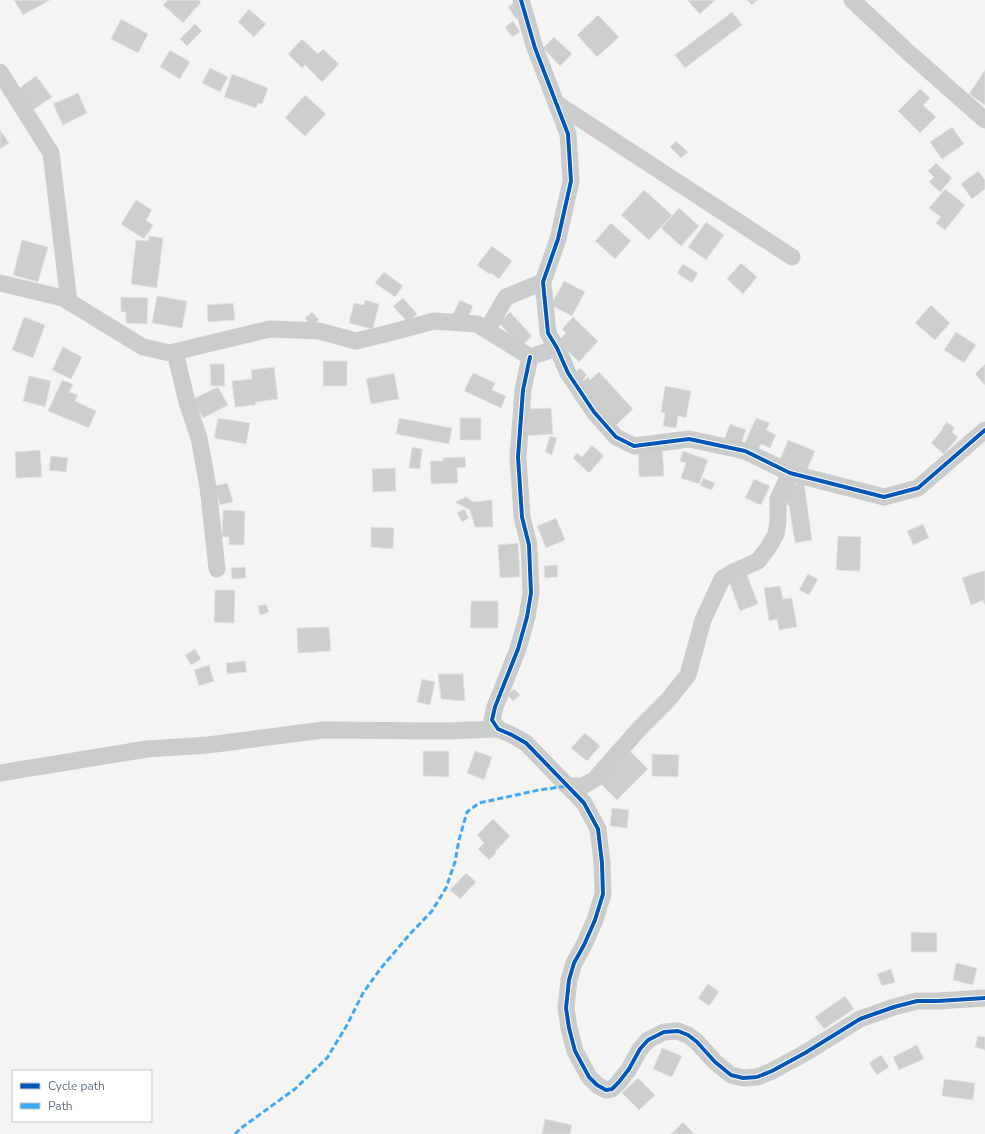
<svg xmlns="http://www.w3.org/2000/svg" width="985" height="1134" viewBox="0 0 985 1134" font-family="'Nunito Sans',sans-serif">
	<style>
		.building { fill: #cdcece; stroke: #e3e3e2 }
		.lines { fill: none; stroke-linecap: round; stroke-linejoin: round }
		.minor { stroke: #cbcdcd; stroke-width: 17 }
		.quiet { stroke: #3fa9f5; stroke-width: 3; stroke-dasharray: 6 3; stroke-linecap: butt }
		.cycleway-casing { stroke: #fff; stroke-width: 6 }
		.cycleway { stroke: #0057b8; stroke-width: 4 }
	</style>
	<rect width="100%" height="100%" fill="#f4f4f2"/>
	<!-- building -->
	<g class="building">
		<path d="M14 0H50L23 15Z"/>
		<path d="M168 0H199L201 2 183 23 163 5Z"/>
		<path d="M687 0H715L700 14Z"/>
		<path d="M747 0H758L752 5Z"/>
		<path d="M515 2 524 14 516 19 508 7Z"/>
		<path d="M249 9 266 24 254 37 238 22Z"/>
		<path d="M732 12 742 25 685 68 675 55Z"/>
		<path d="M598 15 619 37 597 57 577 35Z"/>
		<path d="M121 19 148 34 138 53 111 39Z"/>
		<path d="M513 21 520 32 512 37 505 27Z"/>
		<path d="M195 24 202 31 187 46 180 39Z"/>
		<path d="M554 37 572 54 560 66 543 48Z"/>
		<path d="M302 39 318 54 323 49 339 64 322 82 305 65 302 68 288 54Z"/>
		<path d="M170 50 190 62 180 79 160 67Z"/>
		<path d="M210 68 228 77 220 92 202 83Z"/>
		<path d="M985 70V105L969 94Z"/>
		<path d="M232 74 268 88 262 104 258 103 256 108 224 97Z"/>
		<path d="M36 76 52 97 33 110 18 89Z"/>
		<path d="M920 89 930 98 923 105 936 117 920 133 898 111Z"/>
		<path d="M78 93 87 113 63 125 53 104Z"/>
		<path d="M305 95 326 114 305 136 285 118Z"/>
		<path d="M952 127 964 144 942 159 930 142Z"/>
		<path d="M0 130 9 143 0 149Z"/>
		<path d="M676 141 688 152 681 158 670 147Z"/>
		<path d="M936 163 952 178 940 192 929 182 934 177 928 171Z"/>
		<path d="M978 171 985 180V189L972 199 961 184Z"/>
		<path d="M945 189 965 205 945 230 936 223 941 217 929 208Z"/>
		<path d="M644 190 672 215 649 240 621 215Z"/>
		<path d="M136 200 152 210 146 220 153 225 144 239 121 224Z"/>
		<path d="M679 208 699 226 681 246 661 228Z"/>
		<path d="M706 222 724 235 706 260 688 247Z"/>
		<path d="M611 223 631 241 615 259 595 241Z"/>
		<path d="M149 236 163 238 157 288 131 284 136 240 148 241Z"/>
		<path d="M22 240 48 247 38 282 13 275Z"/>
		<path d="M492 246 512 261 499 279 491 273 489 274 477 265Z"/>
		<path d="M741 263 757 277 743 294 727 279Z"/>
		<path d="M683 264 698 273 692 283 677 273Z"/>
		<path d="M384 272 403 286 395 297 375 283Z"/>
		<path d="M564 281 585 292 572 316 551 305Z"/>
		<path d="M157 296 187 301 182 328 152 323Z"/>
		<path d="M121 297 148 298 147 324 126 323V312H121Z"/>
		<path d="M403 298 417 314 408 323 393 306Z"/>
		<path d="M365 300 379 304 373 329 349 323 354 303 364 305Z"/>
		<path d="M460 300 473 306 467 320 453 314Z"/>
		<path d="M233 303 235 320 208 322 207 305Z"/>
		<path d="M931 305 950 323 935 340 915 323Z"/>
		<path d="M312 312 319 320 311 326 305 318Z"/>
		<path d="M510 312 532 336 521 347 499 323Z"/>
		<path d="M24 317 45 325 33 358 12 350Z"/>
		<path d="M573 317 598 341 579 362 558 342 566 333 562 329Z"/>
		<path d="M956 332 976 345 964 363 944 350Z"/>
		<path d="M63 347 82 357 71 379 52 370Z"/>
		<rect x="323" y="361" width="24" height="25"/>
		<path d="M210 364H224L225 386H211Z"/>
		<path d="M985 364V385L975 374Z"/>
		<path d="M274 367 278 399 255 402 256 405 235 407 232 381 252 379 251 370Z"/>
		<path d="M580 368 587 375 581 382 573 375Z"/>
		<path d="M599 372 633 409 613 428 579 385 588 377 590 380Z"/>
		<path d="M394 373 399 399 371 404 366 379Z"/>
		<path d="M473 373 495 383 492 390 506 396 501 408 464 391Z"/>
		<path d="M29 376 51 381 45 407 23 401Z"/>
		<path d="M62 380 73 384 69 392 78 395 75 401 96 411 89 428 48 411Z"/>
		<path d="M665 386 691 391 686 418 678 416 676 428 663 426 665 413 661 412Z"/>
		<path d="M218 387 228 405 203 418 193 399Z"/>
		<path d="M551 408 553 434 524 436 522 409Z"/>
		<path d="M218 418 250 423 246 444 214 438Z"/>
		<path d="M399 418 452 428 449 444 396 434Z"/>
		<rect x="460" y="418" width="21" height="22"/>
		<path d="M756 418 770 423 766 430 776 435 770 448 761 444 757 451 744 445Z"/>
		<path d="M947 422 955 428 952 432 958 437 944 454 931 443 943 429 942 428Z"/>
		<path d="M730 424 746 430 740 447 724 440Z"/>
		<path d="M550 436 557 438 552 455 545 452Z"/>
		<path d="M788 440 815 451 806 472 779 462Z"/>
		<path d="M592 445 604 456 589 473 573 458 577 453 582 457Z"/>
		<path d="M662 445 664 476 639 477 638 446Z"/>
		<path d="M412 447 422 449 420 469 409 468Z"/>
		<path d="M40 450 42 477 16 478 15 452Z"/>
		<path d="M683 451 708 460 699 484 681 478 686 463 680 461Z"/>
		<path d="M51 456 68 458 66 472 49 470Z"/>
		<path d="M465 457 466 467 457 468 458 483 431 484 430 461H443V458Z"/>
		<path d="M395 468 396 491 373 492 372 469Z"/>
		<path d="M703 478 715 483 712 490 700 486Z"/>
		<path d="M754 479 770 486 761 505 745 498Z"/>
		<path d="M227 483 233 502 220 505 215 486Z"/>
		<path d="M804 483 812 540 795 543 789 505H787L784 485Z"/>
		<path d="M466 497 473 502 492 500 493 527H475L470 510 455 502Z"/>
		<path d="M464 509 469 518 462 522 457 513Z"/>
		<path d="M223 510 245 511 244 545H229V537H222Z"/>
		<path d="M556 518 565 540 546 548 537 526Z"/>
		<path d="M923 524 929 538 913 545 907 531Z"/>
		<path d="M371 527 394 528 393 549 371 547Z"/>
		<path d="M838 536 861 537 860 571 836 570Z"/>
		<path d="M518 543 520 577 500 578 498 545Z"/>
		<path d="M557 565 558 577 545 578 544 566Z"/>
		<path d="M245 567 246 578 232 579 231 568Z"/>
		<path d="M982 571H985V604H984L983 600 971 605 962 578Z"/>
		<path d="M746 572 758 604 740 611 728 579Z"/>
		<path d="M808 574 818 579 809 595 799 590Z"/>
		<path d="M780 586 783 599 792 598 797 627 779 630 777 619 769 621 764 588Z"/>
		<path d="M215 590H235L234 623 214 622Z"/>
		<path d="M471 601H498V628H470Z"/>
		<path d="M266 604 269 612 260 615 258 606Z"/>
		<path d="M329 627 331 651 298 653 297 628Z"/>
		<path d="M195 649 201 659 191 665 185 655Z"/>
		<path d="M245 661 247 672 227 674 226 663Z"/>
		<path d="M209 665 214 681 199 686 194 670Z"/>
		<path d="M438 674H463L465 701 441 699Z"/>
		<path d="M422 679 435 682 430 705 417 702Z"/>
		<path d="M514 689 520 695 513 701 507 695Z"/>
		<path d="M585 733 600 746 587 761 571 748Z"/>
		<path d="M629 750 648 769 617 800 598 781Z"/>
		<path d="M423 751H449V777L423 776Z"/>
		<path d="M475 751 492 757 484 780 467 773Z"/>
		<path d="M652 754 679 755 678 777 652 776Z"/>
		<path d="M612 808 629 810 627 828 610 826Z"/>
		<path d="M493 819 510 836 495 852 496 853 489 860 478 849 484 843 477 835Z"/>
		<path d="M466 873 476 882 460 899 450 890Z"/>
		<path d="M911 932 937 933V952H911Z"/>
		<path d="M956 963 977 968 973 985 953 980Z"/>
		<path d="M891 969 895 982 882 986 877 974Z"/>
		<path d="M708 984 719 992 709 1006 698 998Z"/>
		<path d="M845 996 854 1009 824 1029 815 1017Z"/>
		<path d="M978 1036 985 1037V1050L975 1047Z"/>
		<path d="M917 1045 924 1059 899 1070 893 1057Z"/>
		<path d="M662 1048 682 1056 672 1077 653 1069Z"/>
		<path d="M881 1055 889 1067 877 1075 869 1063Z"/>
		<path d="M638 1078 655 1095 639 1110 622 1093Z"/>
		<path d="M944 1079 975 1083 973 1100 942 1096Z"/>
		<path d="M545 1119 572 1125 570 1134H542Z"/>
		<path d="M683 1122 694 1134H671Z"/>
	</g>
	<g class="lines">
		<!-- minor -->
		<g class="minor">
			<path d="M521 0 535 48 568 134 571 181 558 239 543 282 548 333 557 348 568 373 594 412 616 437 634 446 689 439 745 451 790 473 884 497 918 488 985 430"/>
			<path d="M852 0 909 53 985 120"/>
			<path d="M0 72 51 153 69 302"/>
			<path d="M556 103 792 257"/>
			<path d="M0 283 63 298 143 347 170 353 270 329 319 331 356 341 393 332 434 321 477 324 530 357 557 348"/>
			<path d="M487 330 506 297 543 282"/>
			<path d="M175 352 187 402 199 438 208 487 217 569"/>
			<path d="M530 357 523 390 518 457 522 517 529 545 531 593 527 617 518 649 495 707 492 720 498 729 512 735 526 743 584 803 598 829 602 863 603 894 595 920 584 945 574 963 569 980 566 1008 569 1028 575 1051 589 1077 597 1085 606 1090 612 1089 619 1082 629 1069 640 1049 648 1040 664 1032 678 1031 688 1035 697 1042 715 1062 731 1075 743 1078 757 1077 772 1071 805 1053 860 1019 894 1007 917 1001H938L985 998"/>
			<path d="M0 773 147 749 208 745 323 730 445 731 498 729"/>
			<path d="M567 786H583L595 779 639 729 668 700 688 675 703 620 722 579 733 572 758 561 768 548 776 534 778 522V499L790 473"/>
		</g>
		<!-- quiet -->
		<path class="quiet" d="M235 1134 241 1128 295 1089 327 1058 347 1025 363 993 381 968 410 934 432 911 446 888 455 862 459 840 467 812 479 803 539 790 567 786"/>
		<!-- cycleway casing -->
		<g class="cycleway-casing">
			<g id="cycleway">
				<path d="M521 0 535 48 568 134 571 181 558 239 543 282 548 333 557 348 568 373 594 412 616 437 634 446 689 439 745 451 790 473 884 497 918 488 985 430"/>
				<path d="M530 357 523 390 518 457 522 517 529 545 531 593 527 617 518 649 495 707 492 720 498 729 512 735 526 743 584 803 598 829 602 863 603 894 595 920 584 945 574 963 569 980 566 1008 569 1028 575 1051 589 1077 597 1085 606 1090 612 1089 619 1082 629 1069 640 1049 648 1040 664 1032 678 1031 688 1035 697 1042 715 1062 731 1075 743 1078 757 1077 772 1071 805 1053 860 1019 894 1007 917 1001H938L985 998"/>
			</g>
		</g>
		<!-- cycleway -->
		<use href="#cycleway" class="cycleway"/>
	</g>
	<!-- legend -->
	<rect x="12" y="1070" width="140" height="52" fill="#ffffff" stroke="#c1c7cd"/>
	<rect x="20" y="1083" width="20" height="6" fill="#0057b8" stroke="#c1c7cd"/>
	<text x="48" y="1090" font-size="12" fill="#647482">Cycle path</text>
	<rect x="20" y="1103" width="20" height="6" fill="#3fa9f5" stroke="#c1c7cd"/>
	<text x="48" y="1110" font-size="12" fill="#647482">Path</text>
</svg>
